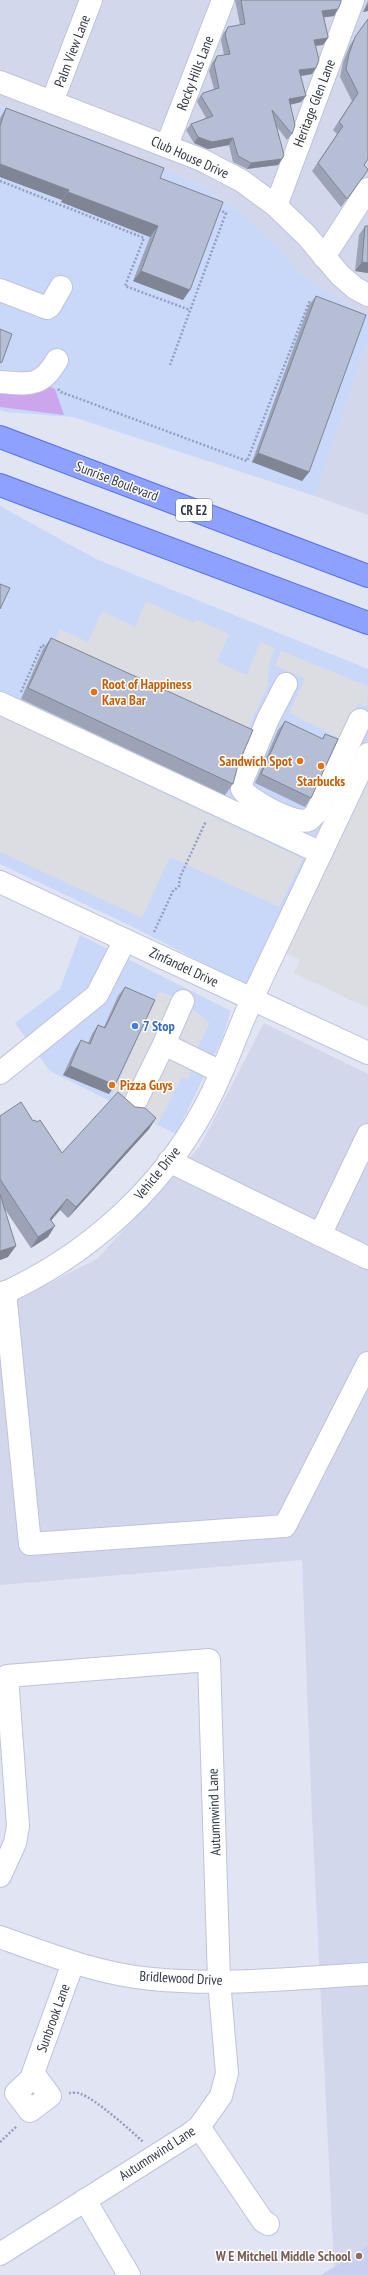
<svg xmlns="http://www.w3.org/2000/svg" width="368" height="2275" viewBox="0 0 368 2275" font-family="'PT Sans Narrow',sans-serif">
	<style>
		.residential { fill: #d3d7eb }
		.commercial { fill: #c9d7f8 }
		.education { fill: #c9cfee }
		.green { fill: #cda5ec }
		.parking { fill: #dbdde2 }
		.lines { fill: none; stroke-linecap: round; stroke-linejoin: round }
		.minor-casing { stroke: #bdc3da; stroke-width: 24 }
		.major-casing { stroke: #526ff0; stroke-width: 24 }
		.path { stroke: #939ec2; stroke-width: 2.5; stroke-dasharray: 2 2; stroke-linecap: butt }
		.minor { stroke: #fff; stroke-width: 22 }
		.major { stroke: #8ea1ff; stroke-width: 22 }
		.wall { fill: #9ca3b6 }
		.shaded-wall { fill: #7f8594 }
		.building { fill: #b5bed4; stroke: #7f8594 }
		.food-dot { fill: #e8710a; stroke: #fff; stroke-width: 1.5 }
		.shop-dot { fill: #3f7fe0; stroke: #fff; stroke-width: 1.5 }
		.education-dot { fill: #8d6e63; stroke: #fff; stroke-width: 1.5 }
		.labels { text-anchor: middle; stroke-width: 3; stroke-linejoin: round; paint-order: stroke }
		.shield { fill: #fff; stroke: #6f737c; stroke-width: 1 }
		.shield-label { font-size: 13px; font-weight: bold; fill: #313744 }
		.street-label { font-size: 14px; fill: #313744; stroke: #fff }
		.food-label { font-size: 14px; font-weight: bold; fill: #c56008; stroke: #fff; text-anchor: start }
		.shop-label { font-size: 14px; font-weight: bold; fill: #366cbe; stroke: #fff; text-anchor: start }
		.education-label { font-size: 14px; font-weight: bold; fill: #785e54; stroke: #fff; text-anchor: end }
	</style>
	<rect width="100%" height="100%" fill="#e1e4f3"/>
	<!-- residential -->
	<g class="residential">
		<path d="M0 0H368V316L334 297 299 273 275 245 242 214 208 190 168 170 0 107Z"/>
		<path d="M368 340V515L315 496Z"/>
		<path d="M264 1023 368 1074V2245L334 2267 312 1816 302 1560 0 1585V1308L97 1259 200 1146Z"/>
	</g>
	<!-- commercial -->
	<g class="commercial">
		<path d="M0 107 168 170 208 190 242 214 275 245 299 273 334 297 368 316V340L315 496 73 417 7 412 0 410Z"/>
		<path d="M0 506 96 559 368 669V754L254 989 131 926 0 864Z"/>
		<path d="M80 935 231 1011 222 1039 176 1134 50 1071 15 1023 60 989Z"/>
	</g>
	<!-- education -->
	<path class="education" d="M368 2245V2275H321L334 2267Z"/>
	<!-- green -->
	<path class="green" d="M48 386 55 389 64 415 0 407V387Z"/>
	<!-- parking -->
	<g class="parking">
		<path d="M146 601 194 623 196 619 229 634 217 662 247 675 260 642 275 648 269 664 268 686 244 736 53 647 60 629 88 642 102 611 135 627Z"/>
		<path d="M281 651 368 686 367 707 358 703 342 739 289 713 305 678 275 666Z"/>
		<path d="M0 716 303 859 279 907 170 857 142 918 0 852Z"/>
		<path d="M368 777V1008L294 973 300 960 286 953Z"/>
		<path d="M159 991 181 1000 210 1023 196 1051 201 1053 188 1079 182 1077 158 1124 126 1107 127 1103 112 1097Z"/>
	</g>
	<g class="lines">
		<!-- minor casing -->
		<g class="minor-casing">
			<g id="minor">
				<path d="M0 82 202 160 242 181 276 206 306 235 340 275 355 288 368 295"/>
				<path d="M52 102 91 0"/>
				<path d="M167 145 223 0"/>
				<path d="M276 206 353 0"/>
				<path d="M324 257 368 189"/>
				<path d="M0 290 47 308 50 306 61 287"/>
				<path d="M0 382C29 384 41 388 57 360"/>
				<path d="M286 684 268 719 242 781V789C248 800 296 826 309 820 311 819 314 815 316 813L360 720"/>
				<path d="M0 703 321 853"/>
				<path d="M0 882 368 1053"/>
				<path d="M183 1001 164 1044 221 1072"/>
				<path d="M0 1073 97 995 125 940"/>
				<path d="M133 1107 164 1044"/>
				<path d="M169 1161 368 1258"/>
				<path d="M320 1235 368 1135"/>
				<path d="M5 1292 30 1544 285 1526 368 1363"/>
				<path d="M0 1295C91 1254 170 1182 213 1091 229 1057 242 1020 258 986 295 908 332 831 368 754"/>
				<path d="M0 1876 15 1843 18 1826 7 1676 209 1660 219 1981 227 2073 221 2096 199 2127 190 2134 0 2254"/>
				<path d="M0 1937C50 1955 99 1974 152 1979 223 1986 297 1978 368 1974"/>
				<path d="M33 2073 50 2096 30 2111 16 2093 31 2079 33 2073 73 1963"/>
				<path d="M199 2127 263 2221 268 2224"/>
				<path d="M85 2200 129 2275"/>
			</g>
		</g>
		<!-- major casing -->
		<g class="major-casing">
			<g id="major">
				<path d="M0 437 368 576"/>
				<path d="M0 485 368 623"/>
			</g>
		</g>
		<!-- path -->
		<g class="path">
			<path d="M0 181 144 238 125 286 190 310"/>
			<path d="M170 365 226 213 219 210"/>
			<path d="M58 389 61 392 247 461 310 300"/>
			<path d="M21 692 42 645 49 648"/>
			<path d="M154 932 173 891 179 886 180 877 206 821"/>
			<path d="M69 2093C72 2093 78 2092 81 2094 94 2098 132 2131 143 2142"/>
			<path d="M0 2142 17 2126"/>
		</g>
		<!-- minor -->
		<use href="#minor" class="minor"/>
		<!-- major -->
		<use href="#major" class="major"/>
	</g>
	<!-- wall -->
	<g class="wall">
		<path d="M235 0H341L338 9 334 16 324 17 328 38 323 45 316 46 312 74 301 76V102L290 105 292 134 287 140 277 127 282 159 278 165 247 169 233 162 229 145 208 149 194 143 186 130 191 124 206 118 197 102 198 99 203 93 214 89 209 71 212 63 217 56 224 55 221 40 223 34 228 27 240 25Z"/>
		<path d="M368 0V11L363 12Z"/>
		<path d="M368 19 364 165 368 170 341 207 312 171 337 134 333 130 352 101 340 77 343 62 350 45Z"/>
		<path d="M6 108 160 178 183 300 133 281 150 237 61 202 62 200 0 177V118Z"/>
		<path d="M365 226H368V273L355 271 359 235Z"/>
		<path d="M316 296 309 472 302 481 252 462 309 305Z"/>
		<path d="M51 638 233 784 225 795 21 699 43 649Z"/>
		<path d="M285 721 322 739 325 734 311 798 305 807 255 783 278 730Z"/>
		<path d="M125 987 109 1094 63 1075 75 1049 81 1040 88 1043 92 1034 98 1025 104 1027 118 996Z"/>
		<path d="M135 1107 156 1118 149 1129 68 1218 60 1210 51 1220 48 1237 31 1248 4 1208 8 1257 0 1260V1116L37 1122 62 1153Z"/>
	</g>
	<!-- shaded-wall -->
	<g class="shaded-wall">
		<path d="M368 4V11L363 12Z"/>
		<path d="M338 9 334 16 318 18 322 11Z"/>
		<path d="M328 38 323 45 310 46 314 40Z"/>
		<path d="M316 68 312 74 295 77 299 70Z"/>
		<path d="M306 96 301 102 284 106 289 99Z"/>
		<path d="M198 137 233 138 229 145 208 149 194 143Z"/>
		<path d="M282 159 278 165 247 169 251 163Z"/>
		<path d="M0 164 69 190 62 200 0 177Z"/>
		<path d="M68 192 158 226 150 237 61 202Z"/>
		<path d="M362 262 368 263V273L355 271Z"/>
		<path d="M141 271 190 290 183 300 133 281Z"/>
		<path d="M258 453 309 472 302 481 252 462Z"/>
		<path d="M70 1066 115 1085 109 1094 63 1075Z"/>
		<path d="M156 1118 149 1129 68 1218 76 1207Z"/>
		<path d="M67 1199 60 1210 43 1230 50 1219Z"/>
		<path d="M55 1226 48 1237 31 1248 38 1237Z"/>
		<path d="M16 1246 8 1257 0 1260V1251Z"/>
	</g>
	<!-- building -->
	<g class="building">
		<path d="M241 0H341V2L338 9 322 11 328 36V38L314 40 319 60 316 68 299 70 306 96 289 99 295 125 292 134 272 110 284 155 282 159 251 163 238 156 233 138 212 142 198 137 191 124 213 116 201 96 203 93 219 88 214 64 217 56 230 54 225 34 228 27 245 24Z"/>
		<path d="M368 19V159L364 165 368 169V170L347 199 318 163 343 126 339 122 358 93 346 69 349 54 355 37Z"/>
		<path d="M6 108 164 168 160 178 223 202 190 290 141 271 158 226 68 192 69 190 0 164V126Z"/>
		<path d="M365 226H368V263L362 262Z"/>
		<path d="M316 296 366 315 309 472 258 453Z"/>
		<path d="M0 329 12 334 2 362 0 363Z"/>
		<path d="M0 584 10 588 0 609Z"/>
		<path d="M51 638 253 730 238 765 233 784 28 688Z"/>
		<path d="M285 721 323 739 325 734 338 739 311 798 261 774Z"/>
		<path d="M125 987 155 1000 115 1085 70 1066 81 1040 90 1044 98 1025 105 1028Z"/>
		<path d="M118 1092 135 1107 145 1108 156 1118 76 1207 67 1199 50 1219 55 1226 38 1237 0 1179V1116L21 1102 33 1121 35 1120 37 1122 40 1120 62 1153Z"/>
		<path d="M0 1194 16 1246 0 1251Z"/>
	</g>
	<!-- markers -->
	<g class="food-dot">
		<circle cx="94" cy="692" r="4"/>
		<circle cx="300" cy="761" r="4"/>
		<circle cx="321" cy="766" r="4"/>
		<circle cx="112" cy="1085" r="4"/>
	</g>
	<circle class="shop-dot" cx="135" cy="1026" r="4"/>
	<circle class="education-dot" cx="359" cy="2256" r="4"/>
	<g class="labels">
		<!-- shield labels -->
		<rect class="shield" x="176" y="499" width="36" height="22" rx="3"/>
		<g class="shield-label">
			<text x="194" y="515">CR E2</text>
		</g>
		<!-- street labels -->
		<g class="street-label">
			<text transform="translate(72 51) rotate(-69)" y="5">Palm View Lane</text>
			<text transform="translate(195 73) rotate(-69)" y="5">Rocky Hills Lane</text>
			<text transform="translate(314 103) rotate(-69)" y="5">Heritage Glen Lane</text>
			<text transform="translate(190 157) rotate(24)" y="5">Club House Drive</text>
			<text transform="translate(117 481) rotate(21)" y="5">Sunrise Boulevard</text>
			<text transform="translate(184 967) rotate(25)" y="5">Zinfandel Drive</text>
			<text transform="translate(157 1173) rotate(-51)" y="5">Vehicle Drive</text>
			<text transform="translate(214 1812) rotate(-92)" y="5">Autumnwind Lane</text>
			<text transform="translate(181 1978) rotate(3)" y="5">Bridlewood Drive</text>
			<text transform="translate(53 2018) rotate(-70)" y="5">Sunbrook Lane</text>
			<text transform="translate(157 2153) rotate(-33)" y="5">Autumnwind Lane</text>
		</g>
		<!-- food labels -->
		<g class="food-label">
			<text x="102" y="689">Root of Happiness<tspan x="102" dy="16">Kava Bar</tspan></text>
			<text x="292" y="766" text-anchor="end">Sandwich Spot</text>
			<text x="321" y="786" text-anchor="middle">Starbucks</text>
			<text x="120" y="1090">Pizza Guys</text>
		</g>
		<!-- shop labels -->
		<g class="shop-label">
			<text x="143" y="1031">7 Stop</text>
		</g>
		<!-- education labels -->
		<g class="education-label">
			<text x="351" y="2261">W E Mitchell Middle School</text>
		</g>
	</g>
</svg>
